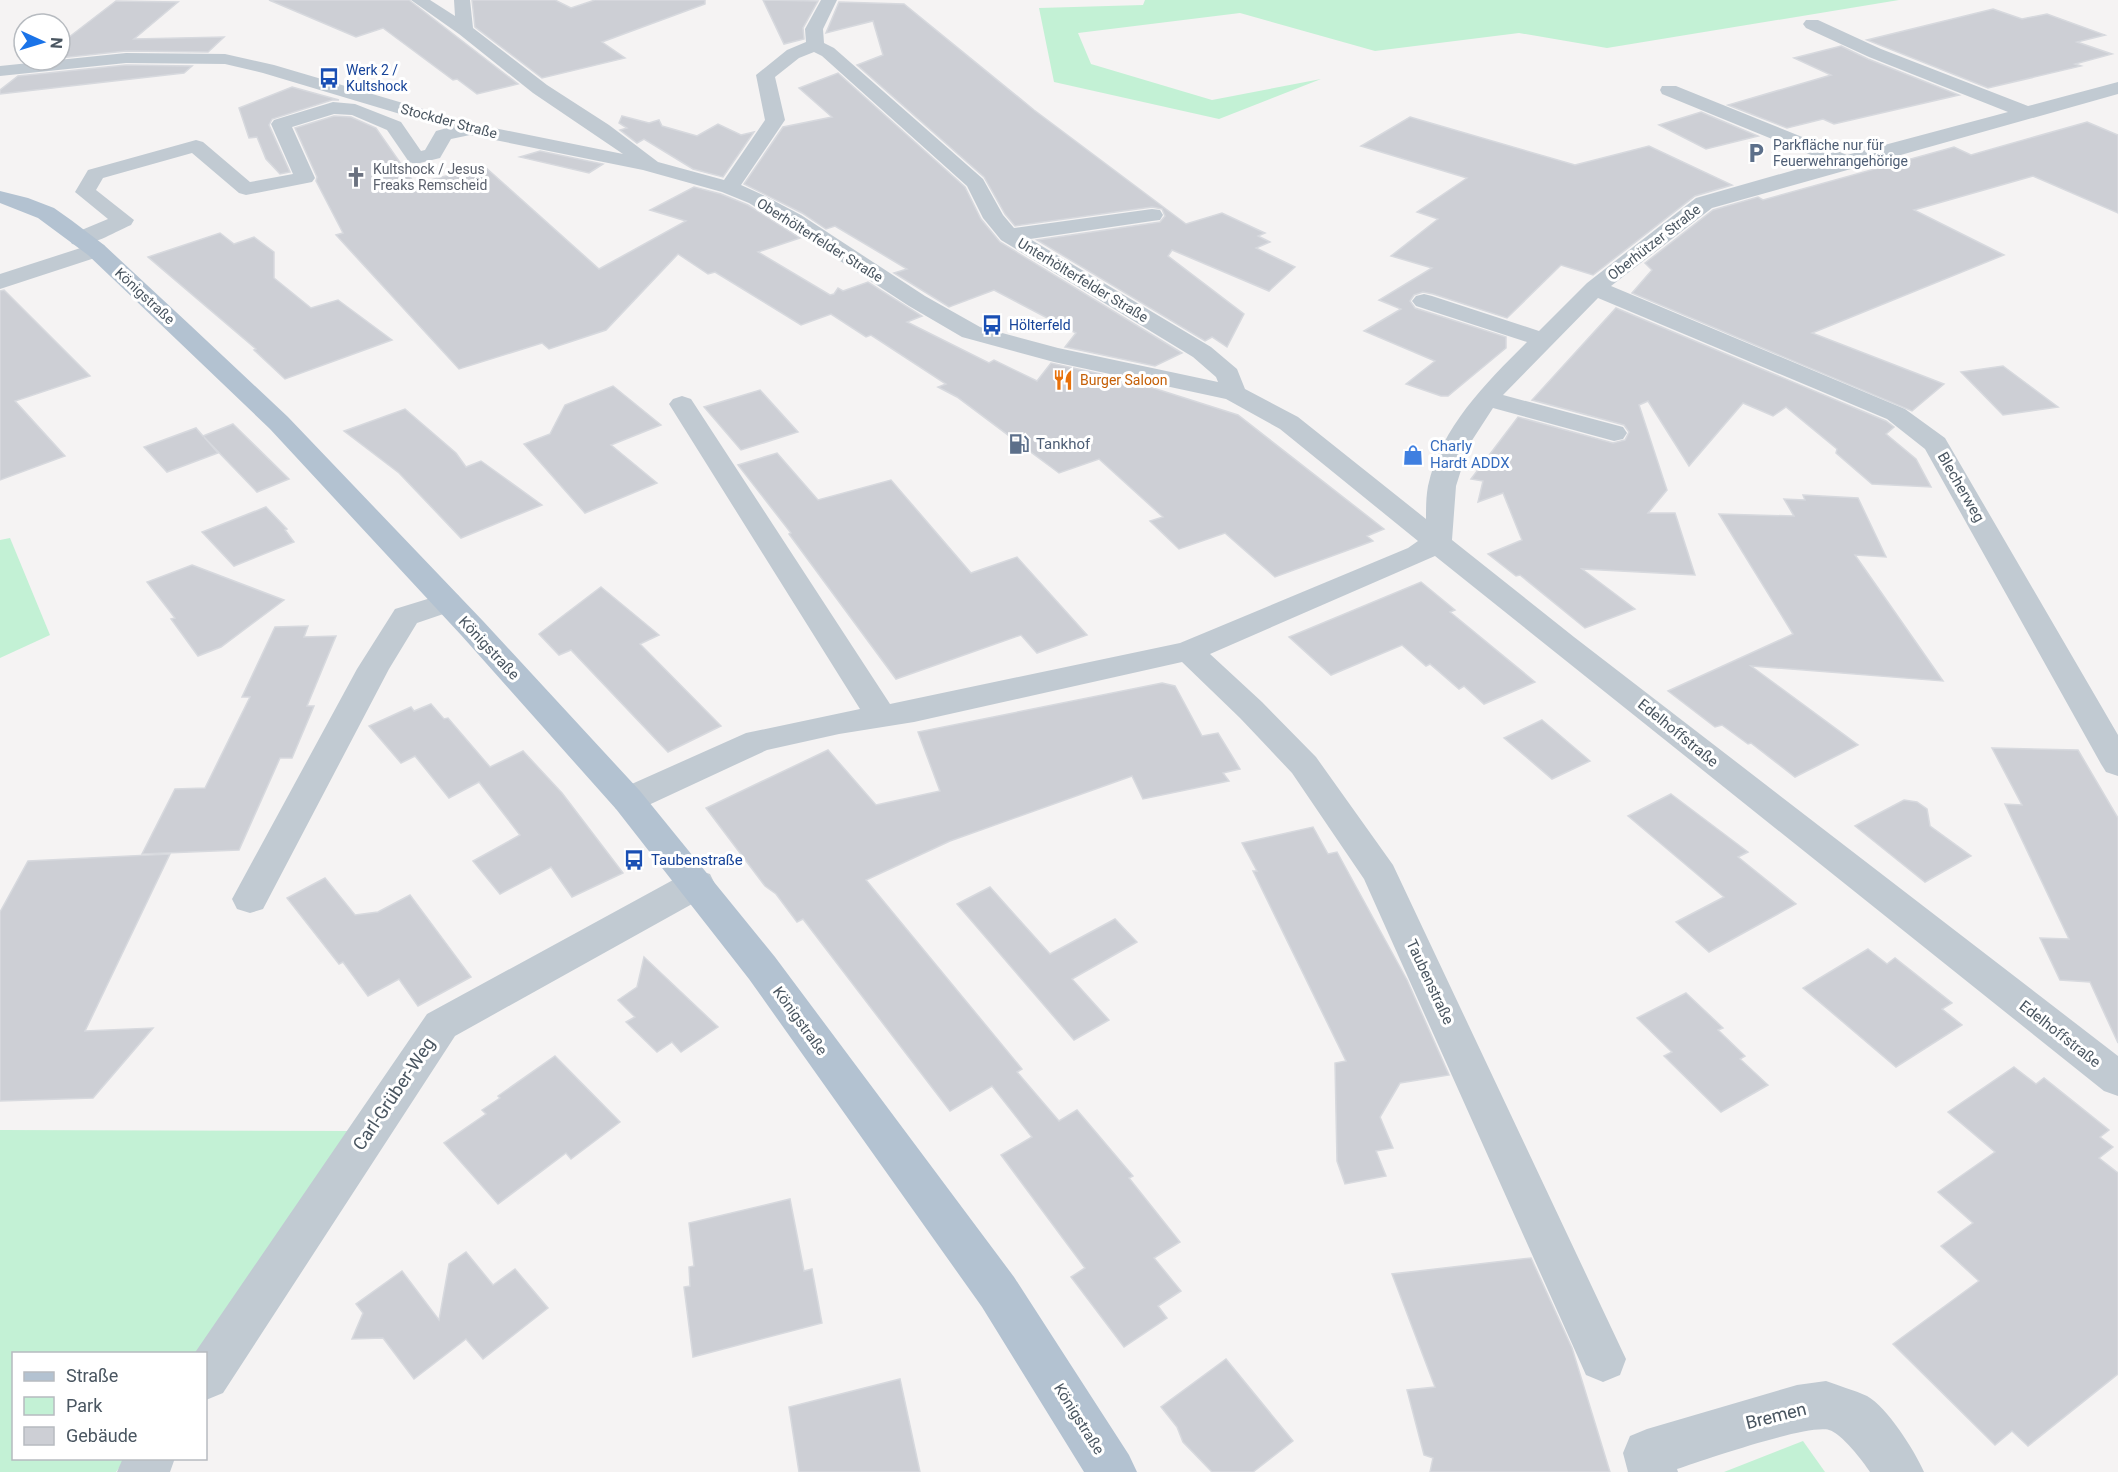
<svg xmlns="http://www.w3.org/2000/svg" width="2118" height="1472" viewBox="0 0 2118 1472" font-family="Roboto,sans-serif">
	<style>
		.green { fill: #c3f1d5 }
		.building { fill: #cdcfd5; stroke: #d7d9de; stroke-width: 1.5 }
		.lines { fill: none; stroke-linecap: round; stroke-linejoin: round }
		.minor { fill: #c1cad2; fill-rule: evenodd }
		.major { fill: #b3c2d1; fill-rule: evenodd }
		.labels { text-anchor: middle; stroke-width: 6; stroke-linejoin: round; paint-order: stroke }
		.far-transit-label { font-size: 14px; fill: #164399; stroke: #fff; text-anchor: start }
		.far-street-label { font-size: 14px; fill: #4a5661; stroke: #fff }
		.far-service-label { font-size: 14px; fill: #4e5e75; stroke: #fff; text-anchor: start }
		.far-worship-label { font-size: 14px; fill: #5b616d; stroke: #fff; text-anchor: start }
		.far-food-label { font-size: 14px; fill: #c56008; stroke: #fff; text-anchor: start }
		.service-label { font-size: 15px; fill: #4e5e75; stroke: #fff; text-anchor: start }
		.shop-label { font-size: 15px; fill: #366cbe; stroke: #fff; text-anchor: start }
		.street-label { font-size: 15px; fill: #4a5661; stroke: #fff }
		.transit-label { font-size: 15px; fill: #164399; stroke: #fff; text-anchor: start }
		.near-street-label { font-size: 18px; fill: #4a5661; stroke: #fff }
	</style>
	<rect width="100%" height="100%" fill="#f5f3f3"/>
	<!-- green -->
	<g class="green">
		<path d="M1145 0H1899L1607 48 1519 33 1375 51 1240 13 1078 33 1091 64 1212 100 1321 79 1219 119 1054 82 1039 8 1143 5Z"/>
		<path d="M10 538 50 635 0 658V540Z"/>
		<path d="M0 1130 348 1131 197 1353 14 1354V1458L126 1459 116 1472H0Z"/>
		<path d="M1803 1441 1825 1472H1724Z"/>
	</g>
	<!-- building -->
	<g class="building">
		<path d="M269 0H409L518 84 477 94 457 79 453 80 383 28 356 37Z"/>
		<path d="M472 0H555L571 8 595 0H705V4L602 42 625 58 542 78 475 27Z"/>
		<path d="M763 0 818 1 803 28 804 39 784 44Z"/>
		<path d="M116 1 178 2 134 39 224 37 208 52 126 51 60 58V44Z"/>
		<path d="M839 2 904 4 1034 110 1186 224 1222 213 1265 233 1258 236 1270 242 1256 248 1295 267 1269 291 1172 250 1168 256 1244 314 1227 347 1212 337 1205 341 1037 240 1160 222 1165 216 1162 209 1152 207 1015 226 1005 214 984 177 857 65 883 55 873 21 826 33Z"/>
		<path d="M1993 9 2022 19 2047 14 2105 35 2077 42 2112 54 2075 64 2081 66 1988 88 1867 40Z"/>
		<path d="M1841 46 1868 59 1959 95 1834 124 1823 119 1787 128 1728 105 1831 75 1794 58Z"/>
		<path d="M126 65 192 66 184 73 0 94V90L18 76Z"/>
		<path d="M838 73 965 187 981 219 1000 242 1182 353 1155 366 1065 347 1076 333 994 290 949 307 894 273 907 269 835 226 826 229 802 213 744 184 783 127 832 117 799 88Z"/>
		<path d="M292 87 339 100H332L272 119 269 125 290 172 280 174 266 159 257 137 249 138 239 108Z"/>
		<path d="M1701 112 1758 136 1706 149 1659 125Z"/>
		<path d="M334 116 351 117 376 128 415 184 484 166 599 269 686 221 650 210 694 187 721 194 748 205 800 238 758 252 830 295 834 294 838 288 843 291 868 282 922 316 907 322 989 363 994 360 1037 381 1051 363 1128 380 1238 415 1384 529 1367 536 1373 541 1275 577 1225 533 1179 549 1150 521 1163 517 1099 459 1059 473 957 397 938 387 946 384 871 335 866 337 831 314 801 325 715 272 708 274 678 254 606 330 549 349 542 343 459 369 336 235 343 233 316 181 317 177 295 128Z"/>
		<path d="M622 116 649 123 659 120 662 126 697 136 718 124 741 135 754 132 723 177 693 169 644 139 637 143 620 130 627 128 619 123Z"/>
		<path d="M1410 117 1575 165 1649 146 1732 185 1695 196 1593 275 1561 265 1507 318 1433 294 1423 292 1414 295 1410 301 1415 308 1506 337V348L1448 396H1441L1406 384 1435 361 1364 331 1401 309 1379 300 1432 268 1391 256 1438 219 1417 212 1467 178 1361 146Z"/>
		<path d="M2087 122 2118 135V213L2033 176 1914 210 2004 255 1812 333 1944 384 1912 411 1632 293 1652 270 1645 263 1713 210 1758 197 1763 200 1954 147 1971 155Z"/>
		<path d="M540 151 603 164 589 173 520 157Z"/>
		<path d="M220 233 234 244 254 237 274 252V278L311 308 338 300 392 340 285 379 254 350 256 349 148 257Z"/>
		<path d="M4 290 90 376 15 401 65 456 0 480V291Z"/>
		<path d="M1616 308 1886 421 1894 427 1886 434 1916 459 1931 487 1872 484 1836 453 1837 449 1786 407 1773 416 1743 403 1689 466 1648 401 1639 405 1667 490 1648 513H1675L1695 575 1582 569 1635 609 1585 628 1520 575 1516 576 1488 554 1522 540 1503 493 1478 502 1483 481 1471 479 1518 417 1613 443 1625 440 1629 432 1624 425 1532 400Z"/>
		<path d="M2003 366 2058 407 2003 415 1961 372Z"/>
		<path d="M613 386 661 425 611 445 657 483 585 513 524 444 550 434 565 405Z"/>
		<path d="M760 390 798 432 741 450 704 407Z"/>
		<path d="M405 409 456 453 466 467 481 461 542 505 461 538 399 473 344 431Z"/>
		<path d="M233 424 289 479 257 492 204 437 218 453 167 472 144 447 196 428 203 436Z"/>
		<path d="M777 453 818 500 891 480 971 573 1017 557 1087 635 1037 653 1021 635 896 679 789 534 791 533 738 465Z"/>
		<path d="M1803 495 1858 498 1886 557 1855 555 1943 681 1751 666 1858 745 1795 777 1751 743 1748 744 1722 725 1715 727 1668 691 1793 634 1719 514 1794 516 1784 499 1805 500Z"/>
		<path d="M266 507 287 529 285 530 294 542 234 566 202 532Z"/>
		<path d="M192 565 284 600 221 647 198 656 171 619 175 618 147 582Z"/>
		<path d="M1421 582 1455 610 1450 612 1535 682 1484 704 1464 686 1459 689 1430 664 1426 666 1402 645 1331 675 1289 637Z"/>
		<path d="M601 587 659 635 640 644 721 726 668 752 571 650 559 655 539 634Z"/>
		<path d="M308 626 304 637 336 636 307 706H314L292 758H280L239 850 142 854 175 789 205 788 250 697H242L275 627Z"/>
		<path d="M1162 683 1175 686 1202 736 1218 733 1240 769 1223 773 1229 781 1143 799 1132 776 950 841 866 880 1022 1069 1017 1072 1059 1121 1077 1110 1133 1176 1129 1178 1180 1242 1154 1258 1181 1291 1158 1306 1167 1318 1124 1347 1071 1277 1085 1268 1001 1155 1032 1137 992 1086 950 1111 803 919 797 922 776 894 765 886 706 808 828 750 876 805 940 791 918 732Z"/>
		<path d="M431 704 444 719 448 718 490 767 523 751 562 793 623 873 572 897 551 867 500 894 473 861 520 835 479 782 449 798 415 756 401 763 369 726 411 707 414 711Z"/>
		<path d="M1542 720 1590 761 1552 779 1504 738Z"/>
		<path d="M1992 748 2078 750 2118 818V1043L2090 982 2060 980 2040 938 2069 939 2005 804 2022 805Z"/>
		<path d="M1671 794 1748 852 1738 857 1796 904 1709 952 1676 922 1724 897 1628 816Z"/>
		<path d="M1904 800 1917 802 1927 809 1930 826 1971 856 1925 882 1855 826Z"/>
		<path d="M1313 827 1328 854 1337 852 1407 980 1449 1075 1400 1083 1380 1117 1393 1148 1376 1151 1386 1176 1345 1184 1337 1161 1335 1063 1346 1061 1253 871H1257L1242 843Z"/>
		<path d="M170 854 85 1031 153 1028 93 1098 0 1101V912L28 861Z"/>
		<path d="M325 878 355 915 378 912 410 895 471 977 418 1006 399 979 368 996 343 962 339 964 287 898Z"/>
		<path d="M990 887 1050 954 1115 919 1137 942 1072 979 1109 1020 1074 1040 957 904Z"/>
		<path d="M1868 949 1887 964 1895 958 1952 1003 1942 1009 1962 1025 1896 1067 1803 988Z"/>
		<path d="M644 957 718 1027 681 1052 672 1042 657 1052 626 1022 635 1017 618 1000 637 987Z"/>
		<path d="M1686 993 1723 1028 1718 1030 1745 1056 1740 1059 1768 1085 1721 1112 1664 1056 1672 1052 1637 1018Z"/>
		<path d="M555 1056 620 1122 571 1159 566 1153 498 1204 444 1143 486 1114 482 1110 500 1098 498 1096Z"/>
		<path d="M2014 1067 2036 1084 2044 1078 2109 1130 2100 1137 2113 1147 2099 1158 2118 1173V1374L2028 1446 2012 1431 1995 1445 1893 1344 1979 1281 1941 1246 1973 1223 1938 1192 1995 1152 1948 1112Z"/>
		<path d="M790 1199 804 1271 812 1269 822 1323 693 1357 684 1287 690 1286 689 1267 694 1266 689 1223Z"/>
		<path d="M466 1252 493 1285 515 1269 548 1308 483 1359 466 1339 414 1379 383 1338 352 1339 363 1313 356 1304 402 1271 439 1320 449 1264Z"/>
		<path d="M1531 1258 1572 1348 1610 1472H1430L1433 1458 1424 1455 1407 1390 1435 1387 1392 1274Z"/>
		<path d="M1226 1359 1293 1441 1253 1472H1212L1183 1442 1177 1427 1161 1407Z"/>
		<path d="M900 1379 920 1472H799L789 1407Z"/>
	</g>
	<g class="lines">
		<!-- minor -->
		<g class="minor">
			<path d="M411 0H430L455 16 454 0H470L473 28 547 85 609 125 658 162 724 180 765 120 756 75 787 50 806 42 805 29 821 0H837L823 29 824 43 834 48 983 179 1003 215 1014 228 1152 209 1160 210 1163 215 1160 220 1152 221 1030 239 1211 347 1237 369 1245 389 1298 417 1426 519C1426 508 1426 497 1428 486 1441 427 1486 383 1527 342L1416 306 1412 301 1416 296 1424 294 1432 296 1539 331 1587 283 1696 198 1826 161 1662 94 1660 90 1662 86H1676L1847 155 2008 112 1869 57 1806 28 1803 24 1806 20H1818L1881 49 2028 106 2118 82V94L1712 208 1611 286 1905 409 1945 438 2118 735V776L2106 772 2101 764 1925 449 1887 419 1598 298 1503 395 1623 427 1627 433 1623 439 1614 441 1493 408 1469 445 1456 486 1452 540 1574 637 2118 1056V1096L2104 1091 1435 556 1210 654 1262 702 1316 757 1393 865 1626 1359 1620 1375 1603 1382 1586 1375 1364 879 1292 773 1240 718 1182 662 914 722 839 734 767 750 640 809 628 812 616 809 611 800 616 791 746 733 860 709 669 404 673 399 682 396 691 399 890 704 1180 643 1408 548 1418 541 1280 429 1226 399 1054 362 962 337 909 306 785 225 749 203 722 192 643 170 470 135 451 139 440 158 416 164 409 162 387 130 352 115 334 114 292 127 315 178 312 182 246 195 239 193 192 153 103 178 96 190 134 220 131 225C114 232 91 248 72 244L69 239 72 234 108 219 75 192 88 170 196 140 203 142 250 182 293 174 271 124 274 120 333 102 355 104 401 122 421 151 425 150 436 131 447 128 263 73 225 64 126 63 0 76V66L126 53 225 54 274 65 474 124 623 154 533 93 459 34ZM814 52 822 56 967 186 983 218 1001 240 1193 357 1216 377 1218 382 1058 348 980 327 925 296 801 215 763 195 741 185 785 120 775 77 799 58Z"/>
			<path d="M96 243 104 245 107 250 104 255 0 289V274Z"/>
			<path d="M447 593 458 595 462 602 458 609 417 623 389 669 263 909 250 913 237 909 232 899 357 669 395 609Z"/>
			<path d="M697 870 710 874 715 884 710 894 455 1036 223 1393 206 1400V1354H194L427 1014 684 874Z"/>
			<path d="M1826 1381C1839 1386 1854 1390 1867 1396 1887 1407 1915 1451 1924 1472H1870C1863 1461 1841 1433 1829 1430 1807 1424 1704 1460 1677 1469L1678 1472H1628L1623 1453 1630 1436 1647 1429 1797 1385Z"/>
			<path d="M123 1458H175L170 1472H117Z"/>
		</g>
		<!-- major -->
		<path class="major" d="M0 191 28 198 54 208 71 220 104 245 190 325 288 417 483 621 640 791 775 957 1014 1277 1129 1455 1137 1472H1084L982 1307 749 979 616 809 461 635 270 429 88 255 38 218 0 203Z"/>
	</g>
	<!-- icons -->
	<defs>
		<g id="bus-bare" transform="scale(1.62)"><path d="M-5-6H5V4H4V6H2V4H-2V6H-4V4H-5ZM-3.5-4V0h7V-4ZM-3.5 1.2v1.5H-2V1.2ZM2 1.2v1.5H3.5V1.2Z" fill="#1a4fb4" stroke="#fff" stroke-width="2.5" paint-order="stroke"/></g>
		<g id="parking-bare" transform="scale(1.62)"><path d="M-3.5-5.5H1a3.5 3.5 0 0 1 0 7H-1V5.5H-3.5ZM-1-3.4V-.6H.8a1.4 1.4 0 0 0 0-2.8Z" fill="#5c6f8a" stroke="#fff" stroke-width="2.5" paint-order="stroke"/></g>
		<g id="church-bare" transform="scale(1.62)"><path d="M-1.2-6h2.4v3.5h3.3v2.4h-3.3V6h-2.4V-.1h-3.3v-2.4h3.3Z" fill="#6b7280" stroke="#fff" stroke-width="2.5" paint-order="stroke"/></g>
		<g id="restaurant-bare" transform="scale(1.62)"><path d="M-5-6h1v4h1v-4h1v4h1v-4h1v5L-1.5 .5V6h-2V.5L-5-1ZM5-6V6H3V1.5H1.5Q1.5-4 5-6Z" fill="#e8710a" stroke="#fff" stroke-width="2.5" paint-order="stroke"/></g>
		<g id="fuel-bare" transform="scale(1.62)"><path d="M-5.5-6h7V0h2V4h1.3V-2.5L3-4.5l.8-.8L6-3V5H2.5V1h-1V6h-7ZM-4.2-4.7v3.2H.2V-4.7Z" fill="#5c6f8a" stroke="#fff" stroke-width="2.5" paint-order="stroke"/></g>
		<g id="shop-bare" transform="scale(1.62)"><path d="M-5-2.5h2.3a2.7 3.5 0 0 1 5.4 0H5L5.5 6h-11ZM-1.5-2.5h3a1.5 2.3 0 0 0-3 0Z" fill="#3f7fe0" stroke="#fff" stroke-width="2.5" paint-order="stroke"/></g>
	</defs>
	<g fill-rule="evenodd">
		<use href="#bus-bare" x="329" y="78"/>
		<use href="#parking-bare" x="1756" y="153"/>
		<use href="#church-bare" x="356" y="177"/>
		<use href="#bus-bare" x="992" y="325"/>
		<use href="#restaurant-bare" x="1063" y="380"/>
		<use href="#fuel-bare" x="1019" y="444"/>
		<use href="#shop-bare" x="1413" y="455"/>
		<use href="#bus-bare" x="634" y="860"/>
	</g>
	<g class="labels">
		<!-- far-transit labels -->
		<g class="far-transit-label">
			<text x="346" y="75">Werk 2 /<tspan x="346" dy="16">Kultshock</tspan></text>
			<text x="1009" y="330">Hölterfeld</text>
		</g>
		<!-- far-street labels -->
		<g class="far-street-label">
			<text transform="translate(449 121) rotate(15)" y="5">Stockder Straße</text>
			<text transform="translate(820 240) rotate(32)" y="5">Oberhölterfelder Straße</text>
			<text transform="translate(1654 242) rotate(-38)" y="5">Oberhützer Straße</text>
			<text transform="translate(1083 280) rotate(31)" y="5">Unterhölterfelder Straße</text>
			<text transform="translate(145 296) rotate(43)" y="5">Königstraße</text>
		</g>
		<!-- far-service labels -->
		<g class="far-service-label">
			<text x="1773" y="150">Parkfläche nur für<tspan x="1773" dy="16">Feuerwehrangehörige</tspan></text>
		</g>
		<!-- far-worship labels -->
		<g class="far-worship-label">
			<text x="373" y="174">Kultshock / Jesus<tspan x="373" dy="16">Freaks Remscheid</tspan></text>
		</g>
		<!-- far-food labels -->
		<g class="far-food-label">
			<text x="1080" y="385">Burger Saloon</text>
		</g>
		<!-- service labels -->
		<g class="service-label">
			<text x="1036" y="449">Tankhof</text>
		</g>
		<!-- shop labels -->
		<g class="shop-label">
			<text x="1430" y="451">Charly<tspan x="1430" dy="17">Hardt ADDX</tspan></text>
		</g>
		<!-- street labels -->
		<g class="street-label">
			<text transform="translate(1961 487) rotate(60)" y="5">Blecherweg</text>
			<text transform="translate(489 648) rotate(47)" y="5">Königstraße</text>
			<text transform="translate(1678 733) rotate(39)" y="5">Edelhoffstraße</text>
			<text transform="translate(1430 982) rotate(65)" y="5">Taubenstraße</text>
			<text transform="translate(800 1021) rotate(54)" y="5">Königstraße</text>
			<text transform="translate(2060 1034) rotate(38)" y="5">Edelhoffstraße</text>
			<text transform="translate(1079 1419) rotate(58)" y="5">Königstraße</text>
		</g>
		<!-- transit labels -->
		<g class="transit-label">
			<text x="651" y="865">Taubenstraße</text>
		</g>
		<!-- near-street labels -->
		<g class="near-street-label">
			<text transform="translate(394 1094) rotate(-56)" y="6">Carl-Grüber-Weg</text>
			<text transform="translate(1776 1416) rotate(-14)" y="6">Bremen</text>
		</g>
	</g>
	<!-- legend -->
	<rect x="12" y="1352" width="195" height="108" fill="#ffffff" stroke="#b7bbc0" stroke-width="1.5"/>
	<rect x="24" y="1372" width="30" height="9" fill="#b3c2d1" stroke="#b7bbc0" stroke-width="1.5"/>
	<text x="66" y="1382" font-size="18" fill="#4a5661">Straße</text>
	<rect x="24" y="1397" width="30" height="18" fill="#c3f1d5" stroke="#b7bbc0" stroke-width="1.5"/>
	<text x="66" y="1412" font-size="18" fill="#4a5661">Park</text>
	<rect x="24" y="1427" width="30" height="18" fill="#cdcfd5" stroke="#b7bbc0" stroke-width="1.5"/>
	<text x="66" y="1442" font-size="18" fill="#4a5661">Gebäude</text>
	<!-- north arrow -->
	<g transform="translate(42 42) rotate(94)"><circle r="28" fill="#ffffff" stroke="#b7bbc0" stroke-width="1.5"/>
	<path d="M0-4.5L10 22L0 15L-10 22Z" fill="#1a73e8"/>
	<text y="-9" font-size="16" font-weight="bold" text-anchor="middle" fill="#4a5661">N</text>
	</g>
</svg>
